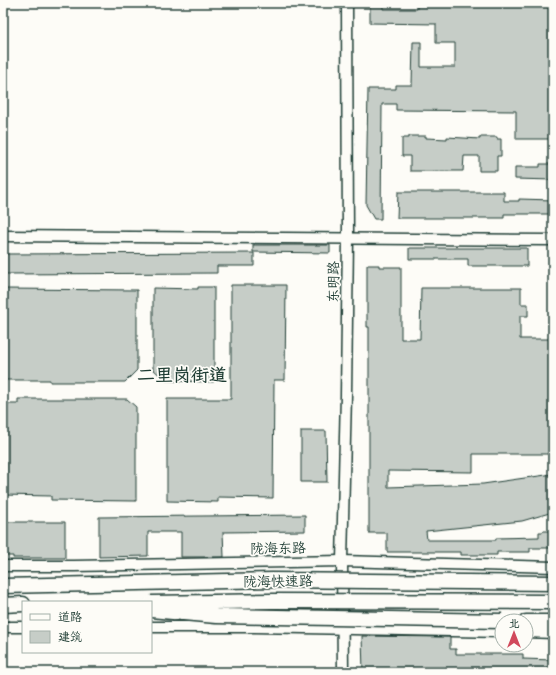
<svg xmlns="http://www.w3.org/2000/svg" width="556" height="675" viewBox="0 0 556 675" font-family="Caveat,'LXGW WenKai TC',sans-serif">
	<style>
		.building { fill: #c6cdc7; stroke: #1f3d34 }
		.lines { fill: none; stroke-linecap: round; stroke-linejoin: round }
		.minor-casing { stroke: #1f3d34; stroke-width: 13 }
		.highway-casing { stroke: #1f3d34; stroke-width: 17 }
		.minor { stroke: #fdfcf7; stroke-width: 10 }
		.highway { stroke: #fdfcf7; stroke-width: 14 }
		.highway-bridge-casing { stroke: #1f3d34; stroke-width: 17; stroke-linecap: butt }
		.highway-bridge { stroke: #fdfcf7; stroke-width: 14 }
		.labels { text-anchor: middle; stroke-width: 3.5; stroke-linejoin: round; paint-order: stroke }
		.street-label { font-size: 14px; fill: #1f3d34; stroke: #fdfcf7 }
		.district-label { font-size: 18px; font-weight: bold; fill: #1f3d34; stroke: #fdfcf7 }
	</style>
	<rect width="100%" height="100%" fill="#fdfcf7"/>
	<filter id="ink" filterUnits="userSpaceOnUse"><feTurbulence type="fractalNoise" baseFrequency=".025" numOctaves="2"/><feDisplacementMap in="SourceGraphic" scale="8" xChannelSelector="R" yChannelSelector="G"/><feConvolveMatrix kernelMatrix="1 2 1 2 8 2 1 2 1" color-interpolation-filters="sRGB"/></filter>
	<g filter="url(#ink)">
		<!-- building -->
		<g class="building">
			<path d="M370 3H383V9H417V3H553V139H516V111L396 110V104H382L381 219H374L366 205 368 89H396V85H412L413 42H421V67H455V43H436V24L370 23Z"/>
			<path d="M409 136H426V138L447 139V137L480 139V137H497V139H501V156H497V171H479V156H464L463 171H410V156H402V138H409Z"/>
			<path d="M540 164H553V180L515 179V167H540Z"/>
			<path d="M398 192H504V201H519V199L553 200V214H504V218H397Z"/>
			<path d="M253 245H330V253L253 252Z"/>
			<path d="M409 248H527V266H468V259H409Z"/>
			<path d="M254 253V266H217V273L3 274V254Z"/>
			<path d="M367 265H379V267H401V339H420L421 288H521V304H528V316H520V339H553V454H473V472L388 471V487L483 484 553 474V512L522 521 426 531 427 540H496V538L539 537V532H543V531H553V548H530V552H497V555H461V552H387V533H369V327H367Z"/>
			<path d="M231 285H286L285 380H274L273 498 218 497V502L167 501V399H231Z"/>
			<path d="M198 287H214V382L166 381 153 369V288L198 289Z"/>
			<path d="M3 289 137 290V370L125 382H50V380H3Z"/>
			<path d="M18 399H127L136 407V501L51 500V496L3 495V404H18Z"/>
			<path d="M301 431H326L327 482H301Z"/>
			<path d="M305 515V531L223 532 224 557H181V532H148V556L99 557V517Z"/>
			<path d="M3 522H65V558H13V556H3Z"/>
			<path d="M362 636 450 637V649H456V654H523V659L553 660V672H363Z"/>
		</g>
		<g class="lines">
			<!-- minor casing -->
			<g class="minor-casing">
				<g id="minor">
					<path d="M3 236 553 240"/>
					<path d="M3 566H74L342 561 553 567"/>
					<path d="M3 627H23"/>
					<path d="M151 627H254L502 632"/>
					<path d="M526 632 553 633"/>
					<path d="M343 672 342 561 346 395 348 238 347 3"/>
				</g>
			</g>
			<!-- highway casing -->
			<g class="highway-casing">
				<g id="highway">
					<path d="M3 605 23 604"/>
					<path d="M526 622H553"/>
				</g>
			</g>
			<!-- minor -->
			<use href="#minor" class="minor"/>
			<!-- highway -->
			<use href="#highway" class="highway"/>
			<!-- highway-bridge casing -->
			<g class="highway-bridge-casing">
				<g id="highway-bridge">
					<path d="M3 586 272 580 553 583"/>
					<path d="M151 603 271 601 553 602"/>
					<path d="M151 610 216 616 502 621"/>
				</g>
			</g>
			<!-- highway-bridge -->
			<use href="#highway-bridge" class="highway-bridge"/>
		</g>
	</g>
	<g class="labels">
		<!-- street labels -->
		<g class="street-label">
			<text transform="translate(333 282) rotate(-89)" y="5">东明路</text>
			<text transform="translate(278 548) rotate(-1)" y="5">陇海东路</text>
			<text transform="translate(278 581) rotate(-1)" y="5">陇海快速路</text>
		</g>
		<!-- district labels -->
		<g class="district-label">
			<text x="182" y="381">二里岗街道</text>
		</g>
	</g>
	<!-- margin -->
	<rect width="556" height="675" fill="none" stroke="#fdfcf7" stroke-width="16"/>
	<rect x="8" y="8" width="540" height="659" fill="none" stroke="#1f3d34" stroke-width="1.5" filter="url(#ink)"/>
	<!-- legend -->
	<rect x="22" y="601" width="130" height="52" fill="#fdfcf7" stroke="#a4b0a9"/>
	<rect x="30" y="614" width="20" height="6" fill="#fdfcf7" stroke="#a4b0a9"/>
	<text x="58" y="621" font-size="12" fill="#1f3d34">道路</text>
	<rect x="30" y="631" width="20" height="12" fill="#c6cdc7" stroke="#a4b0a9"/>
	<text x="58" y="641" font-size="12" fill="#1f3d34">建筑</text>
	<!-- north arrow -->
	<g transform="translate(514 633)"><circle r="19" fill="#fdfcf7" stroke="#a4b0a9"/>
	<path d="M0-3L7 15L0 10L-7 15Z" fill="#d1495b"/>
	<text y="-6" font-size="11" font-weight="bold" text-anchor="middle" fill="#1f3d34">北</text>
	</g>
</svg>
